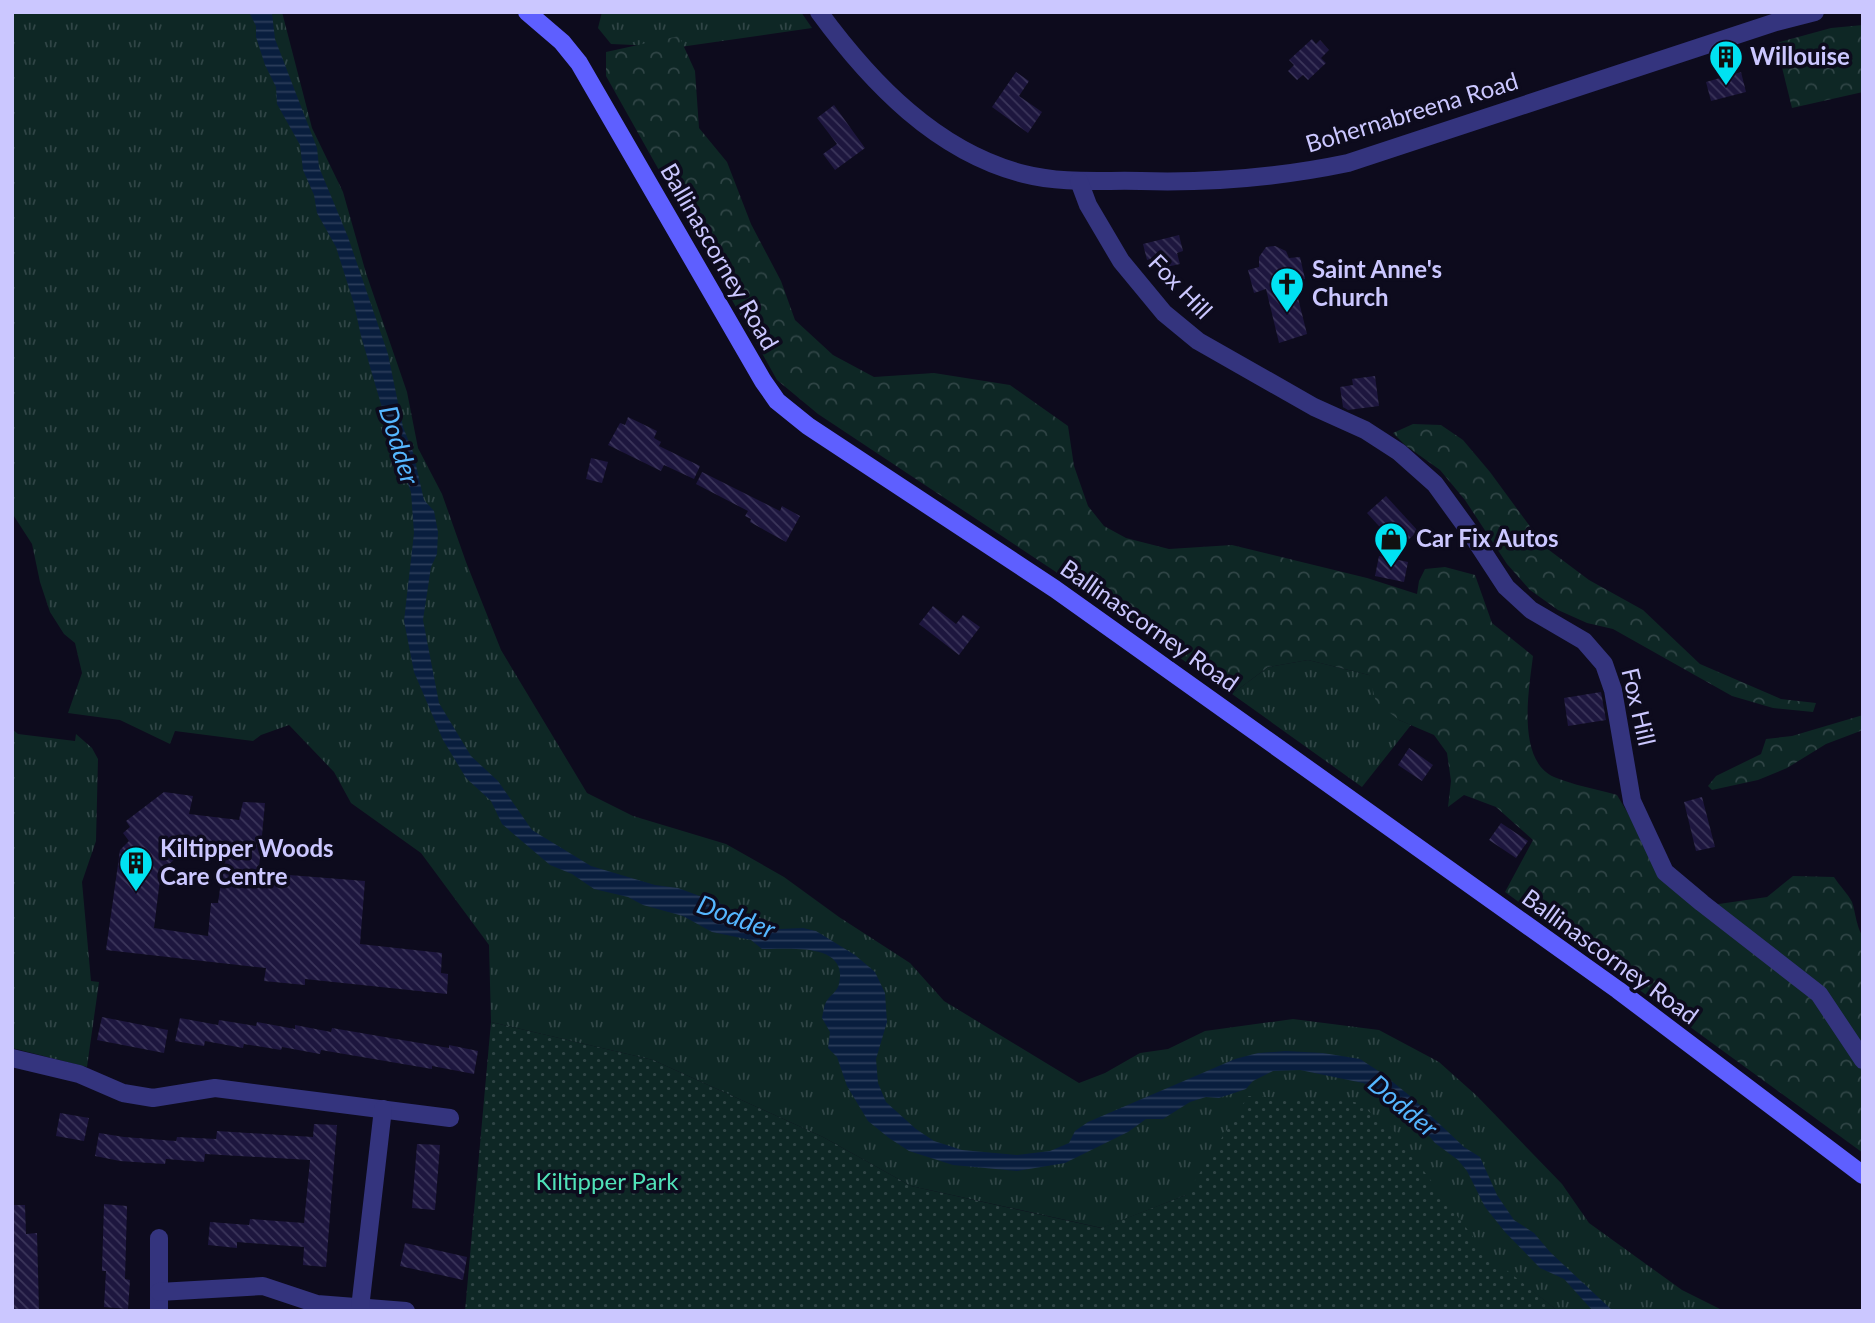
<svg xmlns="http://www.w3.org/2000/svg" width="1875" height="1323" viewBox="0 0 1875 1323" font-family="Lato,sans-serif">
	<style>
		.grass { fill: url(#grass-tufts) }
		.forest { fill: url(#forest-crowns) }
		.park { fill: url(#park-dots) }
		.water { fill: url(#water-rules) }
		.building { fill: url(#building-back-hatch); fill-rule: evenodd }
		.lines { fill: none; stroke-linecap: round; stroke-linejoin: round }
		.minor { stroke: #34347e; stroke-width: 18 }
		.secondary { stroke: #5e5fff; stroke-width: 18 }
		.labels { text-anchor: middle; stroke-width: 7; stroke-linejoin: round; paint-order: stroke }
		.poi-label { font-size: 24px; font-weight: bold; fill: #cbc7ff; stroke: #0d0b1d; text-anchor: start }
		.street-label { font-size: 24px; fill: #cbc7ff; stroke: #0d0b1d }
		.park-label { font-size: 24px; fill: #50e2b8; stroke: #0d0b1d }
		.water-label { font-size: 26px; font-style: italic; fill: #55b6ff; stroke: #0d0b1d }
	</style>
	<defs>
		<pattern id="grass-tufts" width="24" height="20" patternUnits="userSpaceOnUse" patternTransform="scale(1.75)"><rect width="24" height="20" fill="#0e2725"/><path d="M3 7l-1-3M5 7V3M7 7l1-3M15 17l-1-3M17 17v-4M19 17l1-3" fill="none" stroke="#304546"/></pattern>
		<pattern id="forest-crowns" width="20" height="18" patternUnits="userSpaceOnUse" patternTransform="scale(1.75)"><rect width="20" height="18" fill="#0e2725"/><path d="M2 6a3 3 0 1 1 6 0M12 15a3 3 0 1 1 6 0" fill="none" stroke="#304546"/></pattern>
		<pattern id="park-dots" width="8" height="8" patternUnits="userSpaceOnUse" patternTransform="scale(1.75)"><rect width="8" height="8" fill="#0e2725"/><path d="M2 2h.1M6 6h.1" fill="none" stroke="#304546" stroke-width="1.8" stroke-linecap="round"/></pattern>
		<pattern id="water-rules" width="6" height="5" patternUnits="userSpaceOnUse" patternTransform="scale(1.75)"><rect width="6" height="5" fill="#091e3e"/><path d="M0 2.5h6" fill="none" stroke="#2c3d5b"/></pattern>
		<pattern id="building-back-hatch" width="6" height="6" patternUnits="userSpaceOnUse" patternTransform="scale(1.75)"><rect width="6" height="6" fill="#1d163e"/><path d="M-1 5l2 2M0 0l6 6M5-1l2 2" fill="none" stroke="#3c365b"/></pattern>
	</defs>
	<rect width="100%" height="100%" fill="#0d0b1d"/>
	<!-- grass -->
	<g class="grass">
		<path d="M12 12H282L312 128 343 192 366 273 407 392 418 448 442 494 466 562 501 650 587 793 633 816 726 844 784 877 839 917 910 963 944 1001 1079 1083 1105 1073 1140 1053 1168 1049 1205 1031 1293 1019 1379 1030 1439 1062 1477 1096 1562 1184 1589 1223 1682 1290 1724 1311H1558L1531 1290 1186 1195 1102 1228 911 1186 823 1137 653 1060 491 1022 489 945 421 853 351 803 334 772 289 725 261 735 253 741 175 731 170 744 120 720 68 713 82 673 75 643 64 634 50 612 40 582 32 544 12 513Z"/>
		<path d="M602 12H801L812 28 680 47 611 44 598 28Z"/>
		<path d="M1308 660 1369 675 1399 720 1411 725 1362 787 1232 694 1268 667Z"/>
		<path d="M12 729 18 734 75 741 76 734 92 748 98 759 96 841 82 882 91 981 99 982 87 1067 12 1048Z"/>
	</g>
	<!-- forest -->
	<g class="forest">
		<path d="M1863 25V92L1792 108 1776 43 1831 28Z"/>
		<path d="M679 36 695 71 699 128 727 162 751 224 781 281 795 320 833 355 874 377 934 373 1010 385 1068 426 1074 466 1088 506 1104 526 1126 538 1169 549 1232 545 1367 578 1417 594 1419 581 1425 569 1445 567 1475 575 1492 623 1533 656C1529 689 1516 760 1554 777 1573 785 1596 789 1617 795L1632 820 1698 907 1767 897 1793 876 1834 877C1839 885 1848 894 1852 902 1856 914 1856 926 1863 937V1153L1505 892 1533 840 1496 807 1464 795 1448 807 1451 781 1447 753 1434 735 1399 720 1376 702 1369 675 1308 660 1268 667 1232 694 1059 574 818 414 777 380 606 76V52Z"/>
		<path d="M1413 424 1441 425 1463 440 1490 472 1545 547 1589 580 1643 610 1700 664 1781 699 1816 703 1813 712 1773 708 1732 696 1613 629 1587 623 1558 610 1530 590 1507 564 1465 500 1440 470 1405 445 1393 433Z"/>
		<path d="M1863 715V730L1826 744 1787 768 1758 780 1712 790 1708 786 1716 776 1761 754 1766 739 1792 736Z"/>
	</g>
	<!-- park -->
	<path class="park" d="M491 1022 653 1060 823 1137 911 1186 1101 1228 1186 1195 1248 1096 1355 1102 1391 1127 1485 1253 1558 1311H465Z"/>
	<!-- water -->
	<path class="water" d="M249 12 272 13 275 39 317 148 319 167 348 237 388 354 403 427 413 452 424 500 434 511 438 532 437 554 431 567 423 620 439 703 471 756 498 781 532 830 591 866 655 885 678 888 724 905 739 915 770 926 780 929 803 928 816 931 855 955 875 972 885 993 887 1022 876 1059 878 1083 886 1102 916 1129 934 1141 962 1150 1017 1155 1050 1151 1069 1143 1075 1131 1088 1122 1235 1059 1258 1053 1286 1051 1323 1053 1360 1059 1383 1074 1410 1096 1464 1147 1480 1157 1497 1195 1514 1220 1534 1233 1550 1252 1613 1311H1593L1564 1279 1540 1268 1505 1232 1485 1207 1467 1171 1458 1160 1435 1143 1412 1116 1380 1090 1363 1083 1300 1070 1273 1071 1253 1081 1246 1089 1219 1098 1206 1097 1190 1102 1163 1119H1146L1128 1132 1065 1163 1017 1171 953 1165 909 1151 889 1138 868 1121 847 1086 837 1057 828 1048 830 1032 822 1018C823 1013 824 1006 826 1002 830 995 837 992 839 984 849 941 786 950 762 949L751 940 712 932 683 916 643 905 628 897 594 889 572 874 550 865 502 824 491 801 466 778 443 740 414 672 404 621 414 533 411 492 390 435 361 336 354 304 336 247 317 213 314 195 303 170 300 145 277 104 276 87 265 65 256 37V26Z"/>
	<!-- building -->
	<g class="building">
		<path d="M1312 39 1316 44 1320 40 1329 50 1321 58 1326 63 1308 80 1303 75 1297 80 1288 71 1294 65 1289 60Z"/>
		<path d="M1016 72 1029 81 1019 96 1042 112 1028 133 992 107Z"/>
		<path d="M1741 72 1746 92 1711 101 1706 82Z"/>
		<path d="M834 105 865 148 835 170 823 154 837 144 817 118Z"/>
		<path d="M1179 235 1183 251 1177 253 1180 264 1157 269 1154 258 1147 260 1143 244Z"/>
		<path d="M1275 246 1286 251 1289 258 1300 257 1305 279 1294 282 1307 334 1279 343 1266 289 1254 293 1248 270 1259 267V257L1266 247Z"/>
		<path d="M1375 376 1379 406 1348 410 1343 407 1340 387 1353 385 1352 379Z"/>
		<path d="M628 417 657 431 654 438 661 442 659 446 700 466 694 479 664 465 661 471 608 445 620 423 625 425Z"/>
		<path d="M591 458 608 462 602 483 586 479Z"/>
		<path d="M702 472 780 511 782 506 800 516 786 542 750 522 751 519 745 516 748 511 696 484Z"/>
		<path d="M1386 496 1418 531 1399 548 1367 513Z"/>
		<path d="M1379 556 1408 562 1404 582 1375 576Z"/>
		<path d="M933 606 956 624 963 615 980 627 959 655 919 624Z"/>
		<path d="M1601 692 1606 720 1568 726 1564 698Z"/>
		<path d="M1409 748 1433 765 1422 781 1398 765Z"/>
		<path d="M164 792 193 796 189 814 239 820 243 802 265 803 258 878 288 881 289 875 365 881 360 944 442 953 441 973 448 974 447 994 305 979V985L264 981 266 968 106 950 120 850 129 841 123 833 130 827 126 821ZM181 854 224 861 218 903H211L208 936 154 928 161 871Z"/>
		<path d="M1702 797 1715 847 1696 851 1684 802Z"/>
		<path d="M1501 823 1528 841 1516 858 1489 840Z"/>
		<path d="M102 1017 168 1030 164 1053 97 1040Z"/>
		<path d="M180 1018 218 1025 219 1020 256 1026 257 1022 295 1029V1025L331 1032 332 1028 449 1048V1045L478 1051 474 1074 432 1066V1069L321 1050 320 1054 282 1047 281 1050 244 1044 243 1048 205 1041 204 1046 175 1041Z"/>
		<path d="M60 1113 89 1118 84 1141 56 1136Z"/>
		<path d="M314 1124 337 1125 326 1267 303 1265 304 1247 237 1242V1248L208 1245 210 1222 249 1225 250 1219 304 1223 310 1160 205 1154 204 1162 166 1159 165 1164 120 1161 95 1156 99 1133 124 1137 176 1141 177 1137 216 1139 217 1131 313 1137Z"/>
		<path d="M417 1144 440 1145 435 1210 412 1208Z"/>
		<path d="M104 1204 127 1206 125 1279 130 1280 128 1309 104 1307 106 1271H102Z"/>
		<path d="M12 1205H25L26 1234 37 1233 39 1311H12Z"/>
		<path d="M405 1243 467 1257 463 1280 400 1266Z"/>
	</g>
	<g class="lines">
		<!-- minor -->
		<g class="minor">
			<path d="M819 12C871 83 937 152 1024 174 1063 184 1102 180 1141 181 1211 183 1281 177 1348 163L1776 22 1815 12"/>
			<path d="M1079 181 1088 205 1121 261 1164 313 1198 341 1314 407 1365 430 1399 452 1435 484 1472 535 1506 587 1531 610 1584 641 1604 664 1613 690 1632 801 1665 872 1702 903 1819 994 1863 1060"/>
			<path d="M12 1058 79 1074 123 1093 153 1098 215 1088 450 1118"/>
			<path d="M159 1238V1311"/>
			<path d="M159 1292 263 1286 317 1304 406 1311"/>
			<path d="M360 1308 383 1109"/>
		</g>
		<!-- secondary -->
		<path class="secondary" d="M527 12 562 42 579 63 763 381 777 401 808 426 1055 589 1618 990 1863 1175"/>
	</g>
	<!-- icons -->
	<defs>
		<g id="building-pin" transform="scale(1.75)"><path d="M0 17L-7.5 6A9.5 9.5 0 1 1 7.5 6Z" fill="#00e2f2" stroke="#0d0b1d"/><path d="M-4-6H4V6H1V3H-1V6H-4ZM-2.5-4.3h1.7v1.8h-1.7ZM.8-4.3h1.7v1.8H.8ZM-2.5-1h1.7V.8h-1.7ZM.8-1h1.7V.8H.8Z" fill="#111"/></g>
		<g id="church-pin" transform="scale(1.75)"><path d="M0 17L-7.5 6A9.5 9.5 0 1 1 7.5 6Z" fill="#00e2f2" stroke="#0d0b1d"/><path d="M-1.2-6h2.4v3.5h3.3v2.4h-3.3V6h-2.4V-.1h-3.3v-2.4h3.3Z" fill="#111"/></g>
		<g id="shop-pin" transform="scale(1.75)"><path d="M0 17L-7.5 6A9.5 9.5 0 1 1 7.5 6Z" fill="#00e2f2" stroke="#0d0b1d"/><path d="M-5-2.5h2.3a2.7 3.5 0 0 1 5.4 0H5L5.5 6h-11ZM-1.5-2.5h3a1.5 2.3 0 0 0-3 0Z" fill="#111"/></g>
	</defs>
	<g fill-rule="evenodd">
		<use href="#building-pin" x="1726" y="57"/>
		<use href="#church-pin" x="1287" y="284"/>
		<use href="#shop-pin" x="1391" y="539"/>
		<use href="#building-pin" x="136" y="863"/>
	</g>
	<g class="labels">
		<!-- poi labels -->
		<g class="poi-label">
			<text x="1750" y="65">Willouise</text>
			<text x="1312" y="278">Saint Anne's<tspan x="1312" dy="28">Church</tspan></text>
			<text x="1416" y="547">Car Fix Autos</text>
			<text x="160" y="857">Kiltipper Woods<tspan x="160" dy="28">Care Centre</tspan></text>
		</g>
		<!-- street labels -->
		<g class="street-label">
			<text transform="translate(1412 113) rotate(-17)" y="8">Bohernabreena Road</text>
			<text transform="translate(719 257) rotate(60)" y="8">Ballinascorney Road</text>
			<text transform="translate(1180 287) rotate(46)" y="8">Fox Hill</text>
			<text transform="translate(1149 626) rotate(35)" y="8">Ballinascorney Road</text>
			<text transform="translate(1638 707) rotate(77)" y="8">Fox Hill</text>
			<text transform="translate(1610 957) rotate(36)" y="8">Ballinascorney Road</text>
		</g>
		<!-- park labels -->
		<g class="park-label">
			<text x="607" y="1190">Kiltipper Park</text>
		</g>
		<!-- water labels -->
		<g class="water-label">
			<text transform="translate(399 445) rotate(73)" y="9">Dodder</text>
			<text transform="translate(736 917) rotate(20)" y="9">Dodder</text>
			<text transform="translate(1403 1106) rotate(40)" y="9">Dodder</text>
		</g>
	</g>
	<!-- border -->
	<rect width="1875" height="1323" fill="none" stroke="#cbc7ff" stroke-width="28"/>
</svg>
